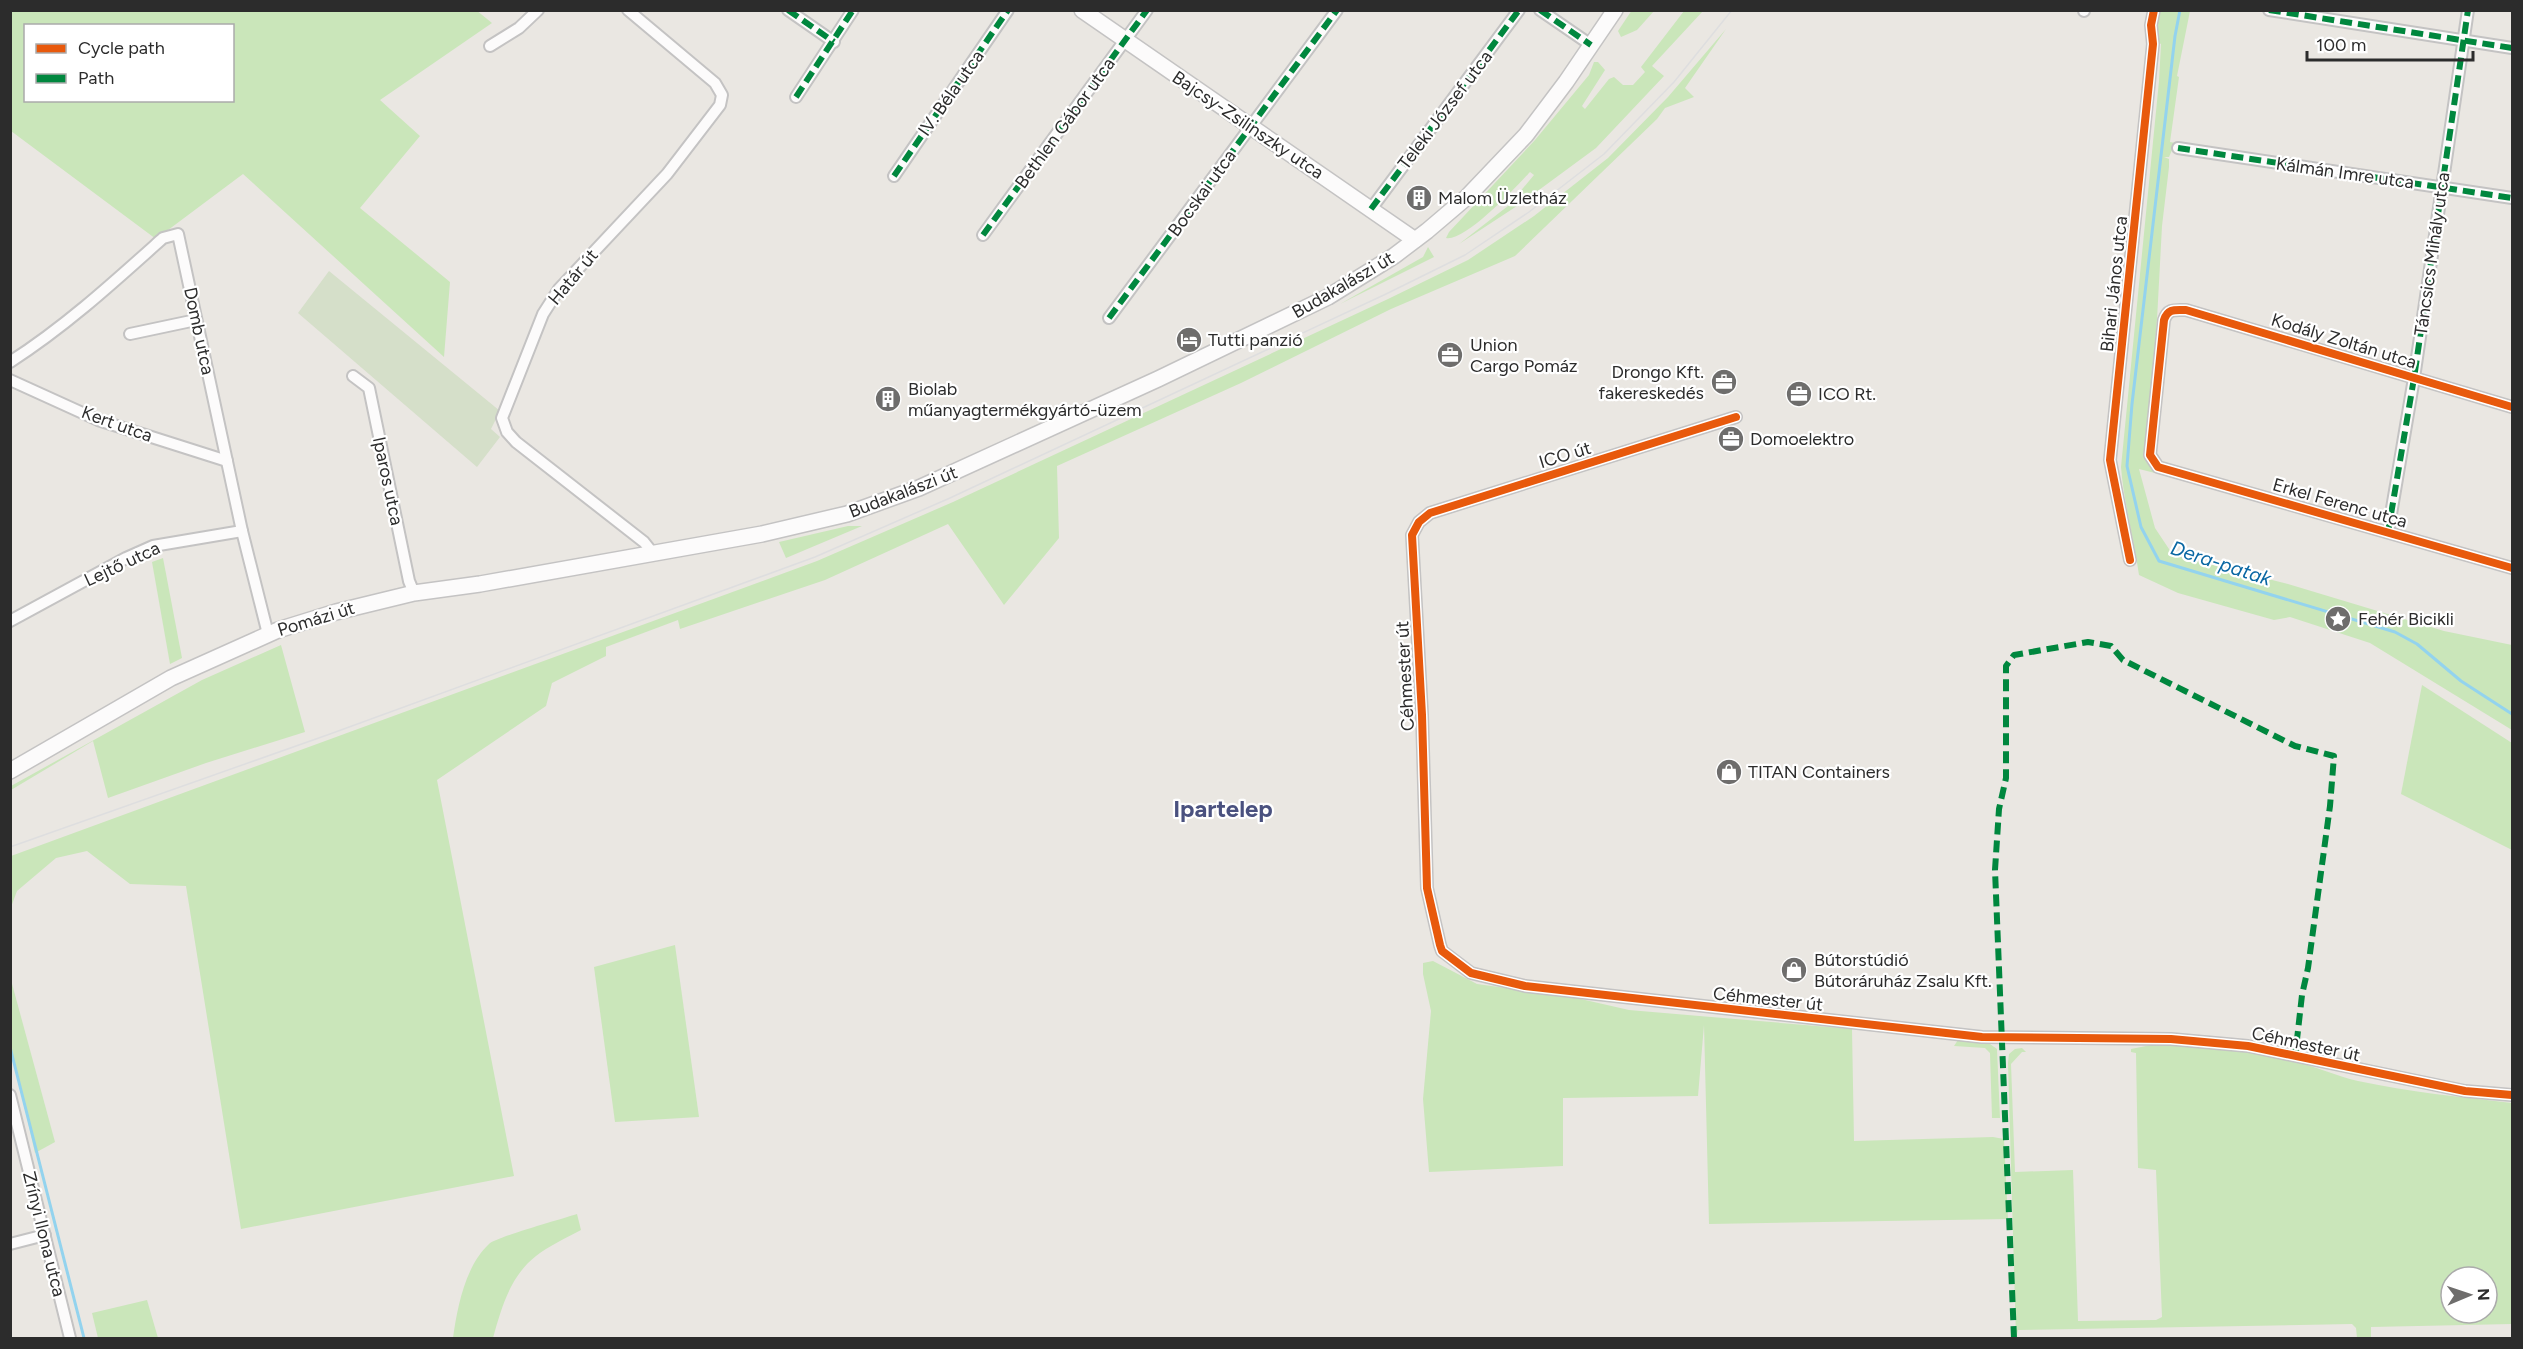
<svg xmlns="http://www.w3.org/2000/svg" width="2523" height="1349" viewBox="0 0 2523 1349" font-family="Figtree,sans-serif">
	<style>
		.green { fill: #cae6ba; fill-rule: evenodd }
		.cemetery { fill: #d5dfc9 }
		.lines { fill: none; stroke-linecap: round; stroke-linejoin: round }
		.stream { stroke: #93d3ee; stroke-width: 3 }
		.street-casing { stroke: #c4c3c3; stroke-width: 14 }
		.secondary-casing { stroke: #c4c3c3; stroke-width: 18 }
		.street { stroke: #fcfbfb; stroke-width: 10 }
		.secondary { stroke: #fcfbfb; stroke-width: 15 }
		.tram { stroke: #dededf; stroke-width: 1.5 }
		.quiet { stroke: #00873e; stroke-width: 6; stroke-dasharray: 12 6; stroke-linecap: butt }
		.cycleway-casing { stroke: #fff; stroke-width: 11 }
		.cycleway { stroke: #e8590c; stroke-width: 8 }
		.labels { text-anchor: middle; stroke-width: 4.5; stroke-linejoin: round; paint-order: stroke }
		.street-label { font-size: 18px; fill: #2c2c2c; stroke: #fff }
		.poi-label { font-size: 18px; fill: #2c2c2c; stroke: #fff; text-anchor: start }
		.water-label { font-size: 20px; font-style: italic; fill: #0967a3; stroke: #fff }
		.district-label { font-size: 24px; font-weight: bold; fill: #4a517f; stroke: #fff }
	</style>
	<rect width="100%" height="100%" fill="#eae7e2"/>
	<!-- green -->
	<g class="green">
		<path d="M476 10 492 23 380 100 420 136 360 208 450 282 444 357 243 174 156 239 11 131 10 11ZM26 26H232V100H26Z"/>
		<path d="M1632 10 1654 11 1637 30 1621 37 1618 31Z"/>
		<path d="M1684 11H1703L1652 66 1664 76 1596 148 1520 204 1459 244 1508 206 1534 175 1530 172C1516 187 1465 242 1446 238L1449 232 1535 140 1589 75 1594 62H1598L1605 70 1582 106 1585 109 1609 79 1614 77 1623 85H1633L1645 72 1641 67Z"/>
		<path d="M2158 11H2190L2177 76 2179 77 2170 142 2175 143 2169 157H2164L2169 159V167L2162 226 2157 320 2145 458 2155 473 2139 469 2155 528 2173 555 2288 584 2444 631 2512 645V730L2370 643 2290 617 2274 620 2178 593 2139 575C2134 539 2124 504 2121 467L2159 81 2161 44 2155 41Z"/>
		<path d="M1726 29 1685 88 1694 97 1665 108 1657 119 1515 256 1391 309 1241 383 1057 466 1059 538 1004 605 948 524 825 580 680 629 678 620 606 647V656L552 683 546 706 437 780 514 1176 241 1229 186 886 130 884 87 851 56 858 17 891 11 907V856L817 561 953 502 1388 299 1468 260 1534 216 1608 158 1668 97Z"/>
		<path d="M1428 247 1434 257 1340 304 1423 257Z"/>
		<path d="M848 526H862L786 558 779 542Z"/>
		<path d="M163 558 182 658 170 664 152 562Z"/>
		<path d="M281 645 305 732 206 763 108 798 93 741 11 790V786L202 680Z"/>
		<path d="M2422 685 2512 743V850L2401 794Z"/>
		<path d="M675 945 699 1117 615 1122 594 967Z"/>
		<path d="M1433 961 1477 984 1572 997 1629 1010 1852 1029 1854 1141 1993 1137 2004 1139 2008 1219 1709 1224 1704 1025 1698 1096 1563 1098V1166L1429 1172 1423 1099 1431 1011 1423 974V963Z"/>
		<path d="M11 980 55 1142 35 1153 11 1047Z"/>
		<path d="M1958 1040 1990 1044 1997 1049 2000 1118H1992L1990 1053 1985 1048 1954 1046Z"/>
		<path d="M2151 1045C2199 1046 2246 1050 2292 1061 2315 1066 2336 1076 2358 1081 2409 1092 2461 1097 2512 1103V1324L2371 1327V1338H2357L2356 1328 2352 1324 2018 1330 2016 1338 2008 1063 2009 1054 2015 1049 2022 1048 2026 1052H2022L2011 1064 2015 1172 2073 1170 2078 1321 2156 1320 2162 1317 2156 1170 2138 1168 2136 1053 2131 1052V1049ZM2451 1277H2487V1313H2451Z"/>
		<path d="M577 1214 581 1230C566 1238 549 1246 536 1256 510 1276 501 1309 493 1338H453C457 1309 465 1266 489 1244 496 1237 562 1219 577 1214Z"/>
		<path d="M147 1300 158 1338H98L92 1313Z"/>
	</g>
	<!-- cemetery -->
	<path class="cemetery" d="M329 271 500 411 491 429 500 437 477 467 298 313Z"/>
	<g class="lines">
		<!-- stream -->
		<g class="stream">
			<path d="M2180 10 2175 36 2132 404 2127 466 2141 527 2159 561 2395 632 2417 644 2461 681 2512 714"/>
			<path d="M10 1047 84 1338"/>
		</g>
		<!-- street casing -->
		<g class="street-casing">
			<g id="street">
				<path d="M628 10 715 83 722 95 720 105 667 174 559 289 543 314 502 418 507 432 516 442 644 542 652 552"/>
				<path d="M788 10 834 42"/>
				<path d="M1540 10 1591 45"/>
				<path d="M2269 10 2512 48"/>
				<path d="M2084 11V10"/>
				<path d="M490 46 519 28 538 10"/>
				<path d="M796 97 853 10"/>
				<path d="M2178 148 2512 198"/>
				<path d="M894 176 1008 10"/>
				<path d="M1371 209 1519 10"/>
				<path d="M983 235 1147 10"/>
				<path d="M1109 318 1337 10"/>
				<path d="M130 334 196 320"/>
				<path d="M10 362C66 326 114 282 163 238L178 234 242 531 268 634"/>
				<path d="M353 376 369 388 409 581 414 593"/>
				<path d="M10 380 98 420 227 461"/>
				<path d="M2512 407 2186 310C2175 310 2168 308 2164 320L2150 455 2158 467 2512 568"/>
				<path d="M1736 417 1430 513 1419 522 1412 535 1422 715 1427 888 1440 945 1442 951 1471 973 1525 986 1982 1037 2171 1039 2248 1046 2465 1091 2512 1095"/>
				<path d="M2388 532 2414 378 2468 10"/>
				<path d="M2130 560 2110 460 2153 44 2151 25 2154 10"/>
				<path d="M10 621 126 558 153 546 242 531"/>
				<path d="M10 1095 70 1338"/>
				<path d="M10 1244 45 1235"/>
			</g>
		</g>
		<!-- secondary casing -->
		<g class="secondary-casing">
			<g id="secondary">
				<path d="M1082 10 1415 240"/>
				<path d="M10 771 171 678 278 630 336 612 414 593 480 584 762 534 847 514 919 488 1158 379 1328 297 1394 256 1427 231 1467 197 1526 135 1566 82 1615 10"/>
			</g>
		</g>
		<!-- street -->
		<use href="#street" class="street"/>
		<!-- secondary -->
		<use href="#secondary" class="secondary"/>
		<!-- tram -->
		<path class="tram" d="M10 847 330 734 815 557 950 498 1386 294 1465 255 1529 212 1604 154 1674 82 1732 10"/>
		<!-- quiet -->
		<g class="quiet">
			<path d="M788 10 834 42"/>
			<path d="M1540 10 1591 45"/>
			<path d="M2269 10 2512 48"/>
			<path d="M796 97 853 10"/>
			<path d="M2178 148 2512 198"/>
			<path d="M894 176 1008 10"/>
			<path d="M1371 209 1519 10"/>
			<path d="M983 235 1147 10"/>
			<path d="M1109 318 1337 10"/>
			<path d="M2388 532 2414 378 2468 10"/>
			<path d="M2014 1338 1995 870 1999 809 2006 778V666L2014 655 2088 642 2111 646 2123 660 2295 746 2334 756 2330 806 2308 968 2302 995 2295 1057"/>
		</g>
		<!-- cycleway casing -->
		<g class="cycleway-casing">
			<g id="cycleway">
				<path d="M2512 407 2186 310C2175 310 2168 308 2164 320L2150 455 2158 467 2512 568"/>
				<path d="M1736 417 1430 513 1419 522 1412 535 1422 715 1427 888 1440 945 1442 951 1471 973 1525 986 1982 1037 2171 1039 2248 1046 2465 1091 2512 1095"/>
				<path d="M2130 560 2110 460 2153 44 2151 25 2154 10"/>
			</g>
		</g>
		<!-- cycleway -->
		<use href="#cycleway" class="cycleway"/>
	</g>
	<!-- icons -->
	<defs>
		<g id="building-disc" transform="scale(1.35)"><circle r="9.5" fill="#6e6d6c" stroke="#fff"/><path d="M-4-6H4V6H1V3H-1V6H-4ZM-2.5-4.3h1.7v1.8h-1.7ZM.8-4.3h1.7v1.8H.8ZM-2.5-1h1.7V.8h-1.7ZM.8-1h1.7V.8H.8Z" fill="#fff"/></g>
		<g id="hotel-disc" transform="scale(1.35)"><circle r="9.5" fill="#6e6d6c" stroke="#fff"/><path d="M-6-4.5h1.5V1H6V5H4.5V3h-9V5H-6ZM-4 0a1.8 1.8 0 1 1 3.6 0ZM.5 0V-2.5h3Q6-2.5 6 0Z" fill="#fff"/></g>
		<g id="office-disc" transform="scale(1.35)"><circle r="9.5" fill="#6e6d6c" stroke="#fff"/><path d="M-6-3h4V-5.5h4V-3h4V5H-6ZM-1-4.5V-3h2v-1.5ZM-6 0V1H6V0Z" fill="#fff"/></g>
		<g id="sight-disc" transform="scale(1.35)"><circle r="9.5" fill="#6e6d6c" stroke="#fff"/><path d="M0-6L1.8-2.2L6-1.7L2.9 1.2L3.7 5.4L0 3.3L-3.7 5.4L-2.9 1.2L-6-1.7L-1.8-2.2Z" fill="#fff"/></g>
		<g id="shop-disc" transform="scale(1.35)"><circle r="9.5" fill="#6e6d6c" stroke="#fff"/><path d="M-5-2.5h2.3a2.7 3.5 0 0 1 5.4 0H5L5.5 6h-11ZM-1.5-2.5h3a1.5 2.3 0 0 0-3 0Z" fill="#fff"/></g>
	</defs>
	<g fill-rule="evenodd">
		<use href="#building-disc" x="1419" y="198"/>
		<use href="#hotel-disc" x="1189" y="340"/>
		<use href="#office-disc" x="1450" y="355"/>
		<use href="#office-disc" x="1724" y="382"/>
		<use href="#office-disc" x="1799" y="394"/>
		<use href="#building-disc" x="888" y="399"/>
		<use href="#office-disc" x="1731" y="439"/>
		<use href="#sight-disc" x="2338" y="619"/>
		<use href="#shop-disc" x="1729" y="772"/>
		<use href="#shop-disc" x="1794" y="970"/>
	</g>
	<g class="labels">
		<!-- street labels -->
		<g class="street-label">
			<text transform="translate(951 93) rotate(-55)" y="6">IV. Béla utca</text>
			<text transform="translate(1445 110) rotate(-53)" y="6">Teleki József utca</text>
			<text transform="translate(1065 123) rotate(-54)" y="6">Bethlen Gábor utca</text>
			<text transform="translate(1248 125) rotate(34)" y="6">Bajcsy-Zsilinszky utca</text>
			<text transform="translate(2345 173) rotate(8)" y="6">Kálmán Imre utca</text>
			<text transform="translate(1202 193) rotate(-54)" y="6">Bocskai utca</text>
			<text transform="translate(2432 254) rotate(-82)" y="6">Táncsics Mihály utca</text>
			<text transform="translate(573 277) rotate(-50)" y="6">Határ út</text>
			<text transform="translate(2114 284) rotate(-84)" y="6">Bihari János utca</text>
			<text transform="translate(1343 285) rotate(-30)" y="6">Budakalászi út</text>
			<text transform="translate(199 331) rotate(78)" y="6">Domb utca</text>
			<text transform="translate(2344 341) rotate(17)" y="6">Kodály Zoltán utca</text>
			<text transform="translate(117 424) rotate(20)" y="6">Kert utca</text>
			<text transform="translate(1565 455) rotate(-17)" y="6">ICO út</text>
			<text transform="translate(388 481) rotate(78)" y="6">Iparos utca</text>
			<text transform="translate(903 492) rotate(-21)" y="6">Budakalászi út</text>
			<text transform="translate(2340 503) rotate(16)" y="6">Erkel Ferenc utca</text>
			<text transform="translate(122 564) rotate(-25)" y="6">Lejtő utca</text>
			<text transform="translate(316 619) rotate(-17)" y="6">Pomázi út</text>
			<text transform="translate(1405 676) rotate(-93)" y="6">Céhmester út</text>
			<text transform="translate(1768 999) rotate(6)" y="6">Céhmester út</text>
			<text transform="translate(2306 1044) rotate(12)" y="6">Céhmester út</text>
			<text transform="translate(44 1234) rotate(76)" y="6">Zrínyi Ilona utca</text>
		</g>
		<!-- poi labels -->
		<g class="poi-label">
			<text x="1438" y="204">Malom Üzletház</text>
			<text x="1208" y="346">Tutti panzió</text>
			<text x="1470" y="351">Union<tspan x="1470" dy="21">Cargo Pomáz</tspan></text>
			<text x="1704" y="378" text-anchor="end">Drongo Kft.<tspan x="1704" dy="21">fakereskedés</tspan></text>
			<text x="908" y="395">Biolab<tspan x="908" dy="21">műanyagtermékgyártó-üzem</tspan></text>
			<text x="1818" y="400">ICO Rt.</text>
			<text x="1750" y="445">Domoelektro</text>
			<text x="2358" y="625">Fehér Bicikli</text>
			<text x="1748" y="778">TITAN Containers</text>
			<text x="1814" y="966">Bútorstúdió<tspan x="1814" dy="21">Bútoráruház Zsalu Kft.</tspan></text>
		</g>
		<!-- water labels -->
		<g class="water-label">
			<text transform="translate(2221 563) rotate(18)" y="7">Dera-patak</text>
		</g>
		<!-- district labels -->
		<g class="district-label">
			<text x="1223" y="817">Ipartelep</text>
		</g>
	</g>
	<!-- border -->
	<rect width="2523" height="1349" fill="none" stroke="#2c2c2c" stroke-width="24"/>
	<!-- legend -->
	<rect x="24" y="24" width="210" height="78" fill="#ffffff" stroke="#ababab" stroke-width="1.5"/>
	<rect x="36" y="44" width="30" height="9" fill="#e8590c" stroke="#ababab" stroke-width="1.5"/>
	<text x="78" y="54" font-size="18" fill="#2c2c2c">Cycle path</text>
	<rect x="36" y="74" width="30" height="9" fill="#00873e" stroke="#ababab" stroke-width="1.5"/>
	<text x="78" y="84" font-size="18" fill="#2c2c2c">Path</text>
	<!-- north arrow -->
	<g transform="translate(2469 1295) rotate(88)"><circle r="28" fill="#ffffff" stroke="#ababab" stroke-width="1.5"/>
	<path d="M0-4.5L10 22L0 15L-10 22Z" fill="#6e6d6c"/>
	<text y="-9" font-size="16" font-weight="bold" text-anchor="middle" fill="#2c2c2c">N</text>
	</g>
	<!-- scale -->
	<path d="M2307 51v9h166v-9" fill="none" stroke="#2c2c2c" stroke-width="3"/>
	<text x="2316" y="51" font-size="18" fill="#2c2c2c" stroke="#ffffff" stroke-width="4.5" paint-order="stroke">100 m</text>
</svg>
